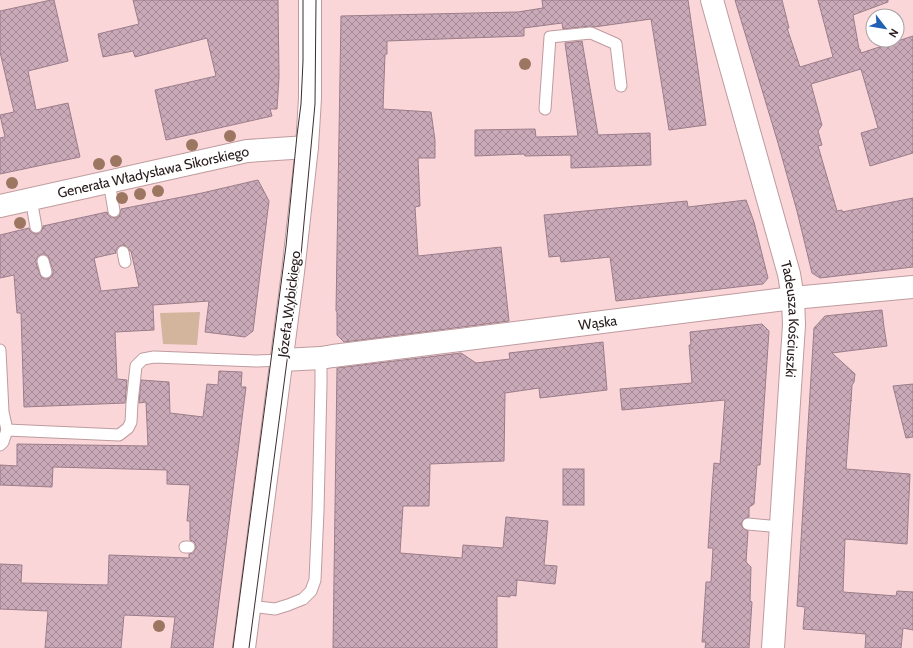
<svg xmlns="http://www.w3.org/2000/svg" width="913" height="648" viewBox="0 0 913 648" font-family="Cabin,sans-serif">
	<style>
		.green { fill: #d3b49c }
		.building { fill: url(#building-cross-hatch); stroke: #9b7d8a; fill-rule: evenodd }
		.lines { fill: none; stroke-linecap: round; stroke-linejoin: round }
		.lane-casing { stroke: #be9b9e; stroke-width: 13 }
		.street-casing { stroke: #be9b9e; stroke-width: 24 }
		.secondary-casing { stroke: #be9b9e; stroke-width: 24 }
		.lane { stroke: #fff; stroke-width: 11 }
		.street { stroke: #fff; stroke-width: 22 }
		.secondary { stroke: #fff; stroke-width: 22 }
		.tram { stroke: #3d2e2f; stroke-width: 1 }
		.tree { fill: #9d7662 }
		.labels { text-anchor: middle; stroke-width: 3; stroke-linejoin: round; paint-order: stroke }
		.street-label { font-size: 14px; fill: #271a1b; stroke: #fff }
	</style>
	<defs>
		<pattern id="building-cross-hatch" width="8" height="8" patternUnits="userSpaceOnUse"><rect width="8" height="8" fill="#caaab8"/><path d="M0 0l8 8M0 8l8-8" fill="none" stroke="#a48a95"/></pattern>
	</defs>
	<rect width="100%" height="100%" fill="#fbd6d9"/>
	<!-- green -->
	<path class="green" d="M200 312 197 345 163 344 160 313Z"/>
	<!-- building -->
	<g class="building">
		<path d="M51 0H54L68 61 28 71 36 110 68 103 80 157 0 174V138L5 137 0 115 14 112 0 52V11Z"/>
		<path d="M133 0H278L279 77 277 109H270L272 116 166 140 155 90 216 76 207 38 135 57 133 51 103 57 98 34 139 24Z"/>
		<path d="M542 0H688L706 125 669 130 651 19 594 27 590 26 563 29 562 23 524 28V36L387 41V54H385L383 109 431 112 435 140V158H418L420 206 415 207 418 256 501 247 509 321 344 342 337 335V312L336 311 341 16 518 12 543 8Z"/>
		<path d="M735 0H782L789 28H787L800 67 833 57 818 0H888V2L853 15 859 49H860L861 53 913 36V153L870 166 861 133 878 128 861 69 811 84 822 125 818 131 822 145 818 146 837 211 842 210V212L913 198V267L820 278 812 273 797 211 778 143Z"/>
		<path d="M582 41 598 135 650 133 651 165 571 168V155L525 156 524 154 475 156V130L535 129 536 137 578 136 565 43Z"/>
		<path d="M258 180 269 201 253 331 245 337 205 332 209 301 153 305 154 330 115 332 117 379 127 380 125 403 24 407 21 313H17L14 275 0 278V235L29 228 30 231 33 233 38 234 41 232 42 230 43 226 107 212 108 215 111 217 116 218 118 217 120 214 121 209 202 193ZM122 245 126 246 128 248 130 251H131L139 287 101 291 94 258 116 253V250L118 247ZM42 254H45L48 256 53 270V273L51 277 47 279H44L41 277 36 263V260L38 256Z"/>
		<path d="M746 200 754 222 768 278 763 284 616 301 610 257 561 262 560 256 549 257 544 215 687 201 688 207Z"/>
		<path d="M882 310 884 327 887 346 832 353 855 374 854 382 852 385 851 401V400L846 469 910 474 907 544 845 539 843 592 896 596 897 591 913 592V630L903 628 901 648H865L866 634 803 629 805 607 797 606 814 328 825 316Z"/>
		<path d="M762 324 769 331 760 465H757L754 504 749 507V517L745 518 743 520 741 524 742 527 744 529 748 531 746 562 751 567 750 601 752 602 749 648H705L706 642H702L706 582H711L713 548H708L712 488 714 463 720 464 725 400 622 410 620 389 692 383 689 345H691L690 332Z"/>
		<path d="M603 342 607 390 540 398 539 388 505 393 504 461 430 464 429 506H403L400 553 462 558 463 545 503 548 506 517 548 521 544 565 557 566 555 584 517 580 516 596 510 595V597L497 596V648H333L337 368 461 353 476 363 510 359 509 353Z"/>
		<path d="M219 371 242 372 241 387H246L213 648H171L175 617 124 615 121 648H45L48 611 0 609V564L22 565 21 583 108 585 109 555 189 558V554L193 553 195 550 196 547 195 543 193 541 190 540V521H187L190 485 167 484V470L53 467 52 487 0 485V465L17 466V444L148 446 146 402 139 403 141 380 169 382 170 413 203 417 207 384 218 385Z"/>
		<path d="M913 384V437L906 438 893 386Z"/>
		<rect x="563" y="469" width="21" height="36"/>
	</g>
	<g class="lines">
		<!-- lane casing -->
		<g class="lane-casing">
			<g id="lane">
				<path d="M545 109 550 37 591 33 616 44 621 86"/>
				<path d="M109 182 114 211"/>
				<path d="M31 199 36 227"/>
				<path d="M123 252 125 262"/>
				<path d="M43 261 46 272"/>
				<path d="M0 350 3 412 7 430 3 442 0 445"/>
				<path d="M7 430 119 435 128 428 131 422 132 403 136 366 143 359 154 357 257 361 282 360"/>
				<path d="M748 524 780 527"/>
				<path d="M185 547H189"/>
				<path d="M250 606 275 609 288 605 303 599 311 591 315 580 318 511 321 385V358"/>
			</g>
		</g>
		<!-- street casing -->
		<g class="street-casing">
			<g id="street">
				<path id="s1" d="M712 0 789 274 793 298 794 325 773 648"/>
				<path d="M307 147 310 98V0"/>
				<path id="s2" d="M282 360 321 358 333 356 793 298 913 287"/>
			</g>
		</g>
		<!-- secondary casing -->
		<g class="secondary-casing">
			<g id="secondary">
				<path id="s3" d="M0 206 247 151 307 147 293 272 244 648"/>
			</g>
		</g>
		<!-- lane -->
		<use href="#lane" class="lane"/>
		<!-- street -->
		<use href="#street" class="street"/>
		<!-- secondary -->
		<use href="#secondary" class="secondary"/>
		<!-- tram -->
		<g class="tram">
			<path d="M233 648 286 246 297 135 301 104 303 61V0"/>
			<path d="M249 648 301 255 315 104 316 0"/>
		</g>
	</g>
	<!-- trees -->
	<g class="tree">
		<circle cx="525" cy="64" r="6"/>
		<circle cx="230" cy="136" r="6"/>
		<circle cx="192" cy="145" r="6"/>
		<circle cx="116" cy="161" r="6"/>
		<circle cx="99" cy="164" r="6"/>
		<circle cx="12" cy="183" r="6"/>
		<circle cx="158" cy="191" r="6"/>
		<circle cx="140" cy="194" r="6"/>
		<circle cx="122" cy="198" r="6"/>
		<circle cx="20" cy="223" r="6"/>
		<circle cx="159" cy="626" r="6"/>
	</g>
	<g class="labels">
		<!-- street labels -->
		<g class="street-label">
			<text dy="5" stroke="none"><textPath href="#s3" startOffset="157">Generała Władysława Sikorskiego</textPath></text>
			<text transform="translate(289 304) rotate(-83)" y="5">Józefa Wybickiego</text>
			<text dy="5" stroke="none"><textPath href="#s1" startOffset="330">Tadeusza Kościuszki</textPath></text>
			<text dy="5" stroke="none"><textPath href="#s2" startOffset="318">Wąska</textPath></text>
		</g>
	</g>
	<!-- north arrow -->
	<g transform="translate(885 28) rotate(121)"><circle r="19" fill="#ffffff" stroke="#a9a3a4"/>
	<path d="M0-3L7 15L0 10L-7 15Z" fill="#2160b2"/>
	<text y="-6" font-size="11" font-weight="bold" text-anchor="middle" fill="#271a1b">N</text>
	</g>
</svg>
